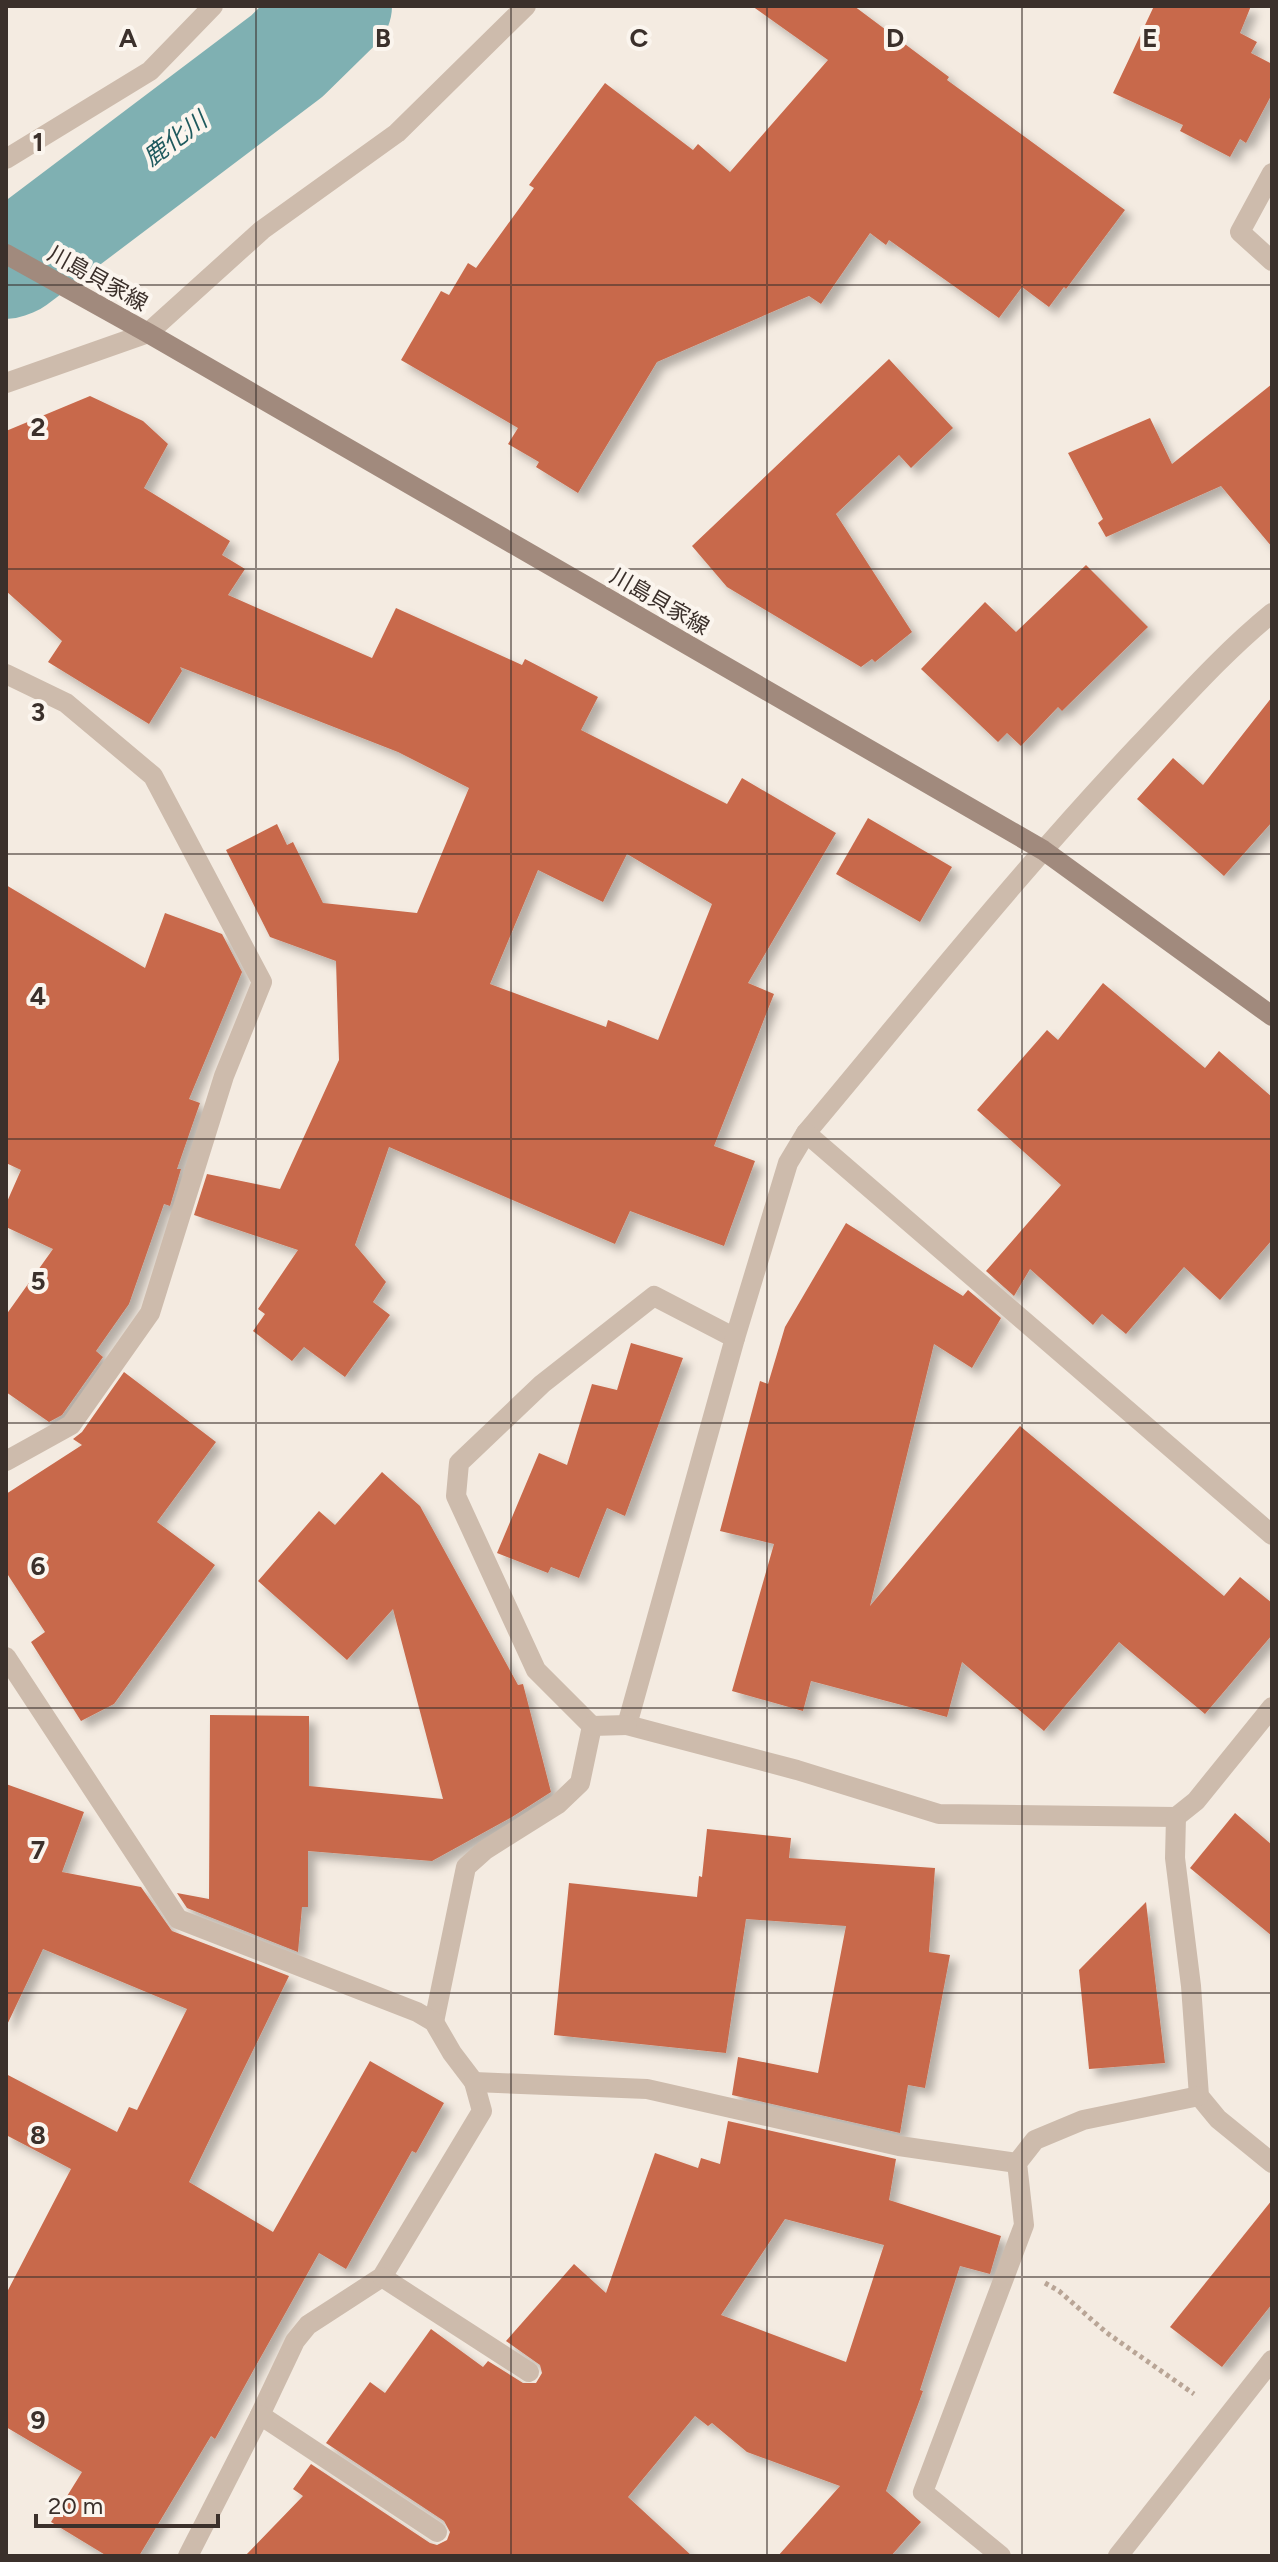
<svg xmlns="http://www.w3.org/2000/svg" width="1278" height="2562" viewBox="0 0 1278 2562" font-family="Figtree,'Noto Sans JP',sans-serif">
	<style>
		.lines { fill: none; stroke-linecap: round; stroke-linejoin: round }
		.river { stroke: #7fb0b2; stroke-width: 108 }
		.building { fill: #c8694b; fill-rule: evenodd; filter: url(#shadow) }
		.path { stroke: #b9a596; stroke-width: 5; stroke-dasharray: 4 4; stroke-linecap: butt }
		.lane { stroke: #cdbbac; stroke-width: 20 }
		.street { stroke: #cdbbac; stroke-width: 20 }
		.secondary { stroke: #a18a7d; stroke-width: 20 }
		.grid { fill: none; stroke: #3b302b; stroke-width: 2; stroke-opacity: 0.55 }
		.labels { text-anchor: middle; stroke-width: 8; stroke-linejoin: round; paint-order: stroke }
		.street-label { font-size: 22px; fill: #3b302b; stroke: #fbf5ee }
		.water-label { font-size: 24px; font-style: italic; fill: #1f5a5e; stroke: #fbf5ee }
		.grid-label { font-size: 26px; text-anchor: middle; font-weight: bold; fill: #3b302b; stroke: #fbf5ee; stroke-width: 8; stroke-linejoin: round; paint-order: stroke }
	</style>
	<defs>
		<filter id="shadow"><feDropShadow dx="7" dy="7" stdDeviation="4" flood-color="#0004"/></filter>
	</defs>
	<rect width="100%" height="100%" fill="#f4ebe1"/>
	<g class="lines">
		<!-- river -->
		<path class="river" d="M6 265 14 262 287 56 338 6"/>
	</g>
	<!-- building -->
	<g class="building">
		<path d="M752 6H854L949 77 947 80 1125 210 1066 289 1064 287 1049 307 1022 287 999 318 889 240 886 245 870 233 821 304 809 296 657 362 578 493 536 467 539 462 508 444 518 428 401 360 441 291 449 295 468 263 476 268 534 188 529 185 605 83 693 150 698 144 730 172 828 60Z"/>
		<path d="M1154 6H1251L1240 33 1257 42 1251 53 1272 64V94L1246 143 1240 139 1230 157 1180 131 1183 125 1113 93Z"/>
		<path d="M889 359 953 428 911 468 899 455 836 514 912 632 875 662 872 659 861 667 727 587 692 546Z"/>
		<path d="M1272 384V547L1221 486 1106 537 1098 523 1103 519 1068 453 1150 418 1172 464Z"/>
		<path d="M90 396 143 421 168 444 144 488 230 541 222 555 245 569 228 595 372 658 396 608 522 665 525 659 598 697 581 730 727 804 742 778 836 833 748 983 774 994 714 1146 755 1161 724 1246 630 1211 615 1244 389 1147 355 1245 386 1282 373 1302 390 1315 345 1377 304 1347 292 1361 253 1331 265 1314 258 1309 298 1250 194 1215 207 1174 280 1189 339 1060 336 961 270 937 226 850 277 824 287 845 293 842 323 903 417 913 469 788 398 752 180 667 182 671 149 724 48 662 62 641 6 591V431ZM627 854 712 904 658 1040 608 1020 606 1027 490 984 538 870 603 902Z"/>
		<path d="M1086 565 1148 627 1062 711 1058 707 1021 746 1007 733 998 742 921 669 985 602 1016 632Z"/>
		<path d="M1272 697V822L1224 876 1137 799 1173 758 1203 785Z"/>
		<path d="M868 818 952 867 920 922 836 874Z"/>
		<path d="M6 885 145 968 165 913 222 934 242 972 189 1099 200 1103 177 1169H181L170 1206 164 1204 129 1304 96 1351 103 1357 62 1415 49 1422 6 1392V1315L53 1249 6 1227V1204L21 1170 6 1163Z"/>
		<path d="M1103 983 1205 1068 1219 1051 1272 1097V1240L1220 1300 1184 1267 1126 1334 1102 1314 1093 1325 1030 1269 1014 1296 986 1271 1061 1185 977 1110 1047 1030 1058 1040Z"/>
		<path d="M846 1223 963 1296 968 1290 1001 1318 972 1368 934 1344 870 1606 1020 1426 1224 1596 1240 1577 1272 1603V1635L1205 1714 1119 1642 1044 1731 962 1662 947 1717 811 1681 803 1711 732 1691 774 1544 720 1531 760 1381 768 1384 785 1327Z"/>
		<path d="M631 1343 683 1358 625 1516 607 1508 579 1578 551 1567 548 1573 497 1553 539 1453 567 1465 592 1384 617 1390Z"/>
		<path d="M124 1372 216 1442 157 1522 215 1565 114 1704 81 1721 31 1642 45 1632 6 1572V1494L82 1445 73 1439 82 1432Z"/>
		<path d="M382 1472 420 1506 518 1685 523 1684 551 1792 512 1817 432 1861 308 1851V1907H302L298 1952 187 1908 177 1893 209 1899 210 1715 309 1716V1786L443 1799 393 1609 347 1660 258 1581 319 1511 335 1525Z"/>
		<path d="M6 1784 84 1812 62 1872 141 1887 172 1931 289 1976 189 2182 273 2232 370 2061 444 2103 416 2153 412 2151 346 2269 319 2253 215 2439 211 2436 139 2556H107L51 2522 82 2472 6 2427V2294L71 2169 6 2135V2074L117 2132 129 2107 137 2110 187 2009 43 1949 6 2027Z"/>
		<path d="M1235 1813 1272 1845V1936L1190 1868Z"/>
		<path d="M707 1829 791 1838 789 1858 935 1868 929 1952 950 1955 925 2088 908 2085 900 2133 732 2095 738 2057 818 2073 846 1926 746 1919 726 2053 554 2035 569 1883 697 1897 699 1876 702 1877Z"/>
		<path d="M1146 1902 1165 2063 1089 2069 1079 1970Z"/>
		<path d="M728 2121 896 2159 889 2200 1001 2236 990 2274 960 2266 920 2390 923 2391 886 2491 921 2522 891 2556H778L840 2486 747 2452 712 2423 708 2426 695 2416 628 2497 692 2556H245L303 2496 293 2489 311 2464 430 2543 437 2545 447 2540 450 2532 444 2521 326 2443 370 2382 385 2393 431 2329 483 2367 488 2361 523 2383H536L542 2373 540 2365 506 2341 574 2264 606 2293 655 2153 698 2168 701 2158 720 2164ZM785 2219 884 2245 846 2362 721 2315Z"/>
		<path d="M1272 2200V2304L1222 2367 1170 2327Z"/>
	</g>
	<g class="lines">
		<!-- path -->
		<path class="path" d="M1045 2283 1059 2291 1107 2333 1194 2394"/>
		<!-- lane -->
		<path class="lane" d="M434 2022 466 1867 485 1850 558 1804 580 1783 592 1726 536 1670 456 1496 459 1463 542 1384 654 1296 735 1338"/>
		<!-- street -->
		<g class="street">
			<path d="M6 159 150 71 213 6"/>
			<path d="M1272 173 1240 232 1272 261"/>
			<path d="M6 383 148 333 262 230 397 133 526 6"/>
			<path d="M1272 613C1223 653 1182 700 1138 746 1021 870 915 1003 806 1133L788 1163 735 1338 627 1725 797 1770 939 1814 1176 1817 1196 1801 1272 1707"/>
			<path d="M6 674 66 703 153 776 262 982 224 1076 150 1313 71 1425 6 1461"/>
			<path d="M806 1133 1272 1535"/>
			<path d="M6 1657 178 1919 417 2012 434 2022 452 2053 474 2082 482 2111 382 2277 308 2325 295 2341 260 2415 188 2556"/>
			<path d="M592 1726 627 1725"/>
			<path d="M1176 1817 1175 1858 1191 1986 1199 2096 1218 2119 1272 2163"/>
			<path d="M474 2082 647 2089 899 2146 1017 2163"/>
			<path d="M382 2277 529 2372"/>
			<path d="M260 2415 437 2532"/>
			<path d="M1001 2556 923 2492 1024 2225 1017 2163 1035 2140 1083 2120 1199 2096"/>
			<path d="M1118 2556 1272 2360"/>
		</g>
		<!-- secondary -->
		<path class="secondary" d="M6 254 148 333 1043 850 1272 1016"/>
	</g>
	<!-- grid -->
	<path class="grid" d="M256 6V2556M511 6V2556M767 6V2556M1022 6V2556M6 285H1272M6 569H1272M6 854H1272M6 1139H1272M6 1423H1272M6 1708H1272M6 1993H1272M6 2277H1272"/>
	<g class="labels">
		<!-- street labels -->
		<g class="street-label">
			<text transform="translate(98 278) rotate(29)" y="8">川島貝家線</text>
			<text transform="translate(660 601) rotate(30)" y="8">川島貝家線</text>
		</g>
		<!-- water labels -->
		<g class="water-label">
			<text transform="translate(175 139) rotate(-37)" y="8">鹿化川</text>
		</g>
	</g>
	<g class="grid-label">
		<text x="128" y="47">A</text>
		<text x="383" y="47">B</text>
		<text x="639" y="47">C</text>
		<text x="895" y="47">D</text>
		<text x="1150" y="47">E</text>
		<text x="38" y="151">1</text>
		<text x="38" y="436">2</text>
		<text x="38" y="721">3</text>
		<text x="38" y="1005">4</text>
		<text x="38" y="1290">5</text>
		<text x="38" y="1575">6</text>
		<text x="38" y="1859">7</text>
		<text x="38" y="2144">8</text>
		<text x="38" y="2429">9</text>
	</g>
	<!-- border -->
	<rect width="1278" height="2562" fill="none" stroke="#3b302b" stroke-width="16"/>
	<!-- scale -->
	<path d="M36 2514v12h182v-12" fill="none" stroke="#3b302b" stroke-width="4"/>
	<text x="48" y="2514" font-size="24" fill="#3b302b" stroke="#fbf5ee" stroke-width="6" paint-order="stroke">20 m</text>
</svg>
